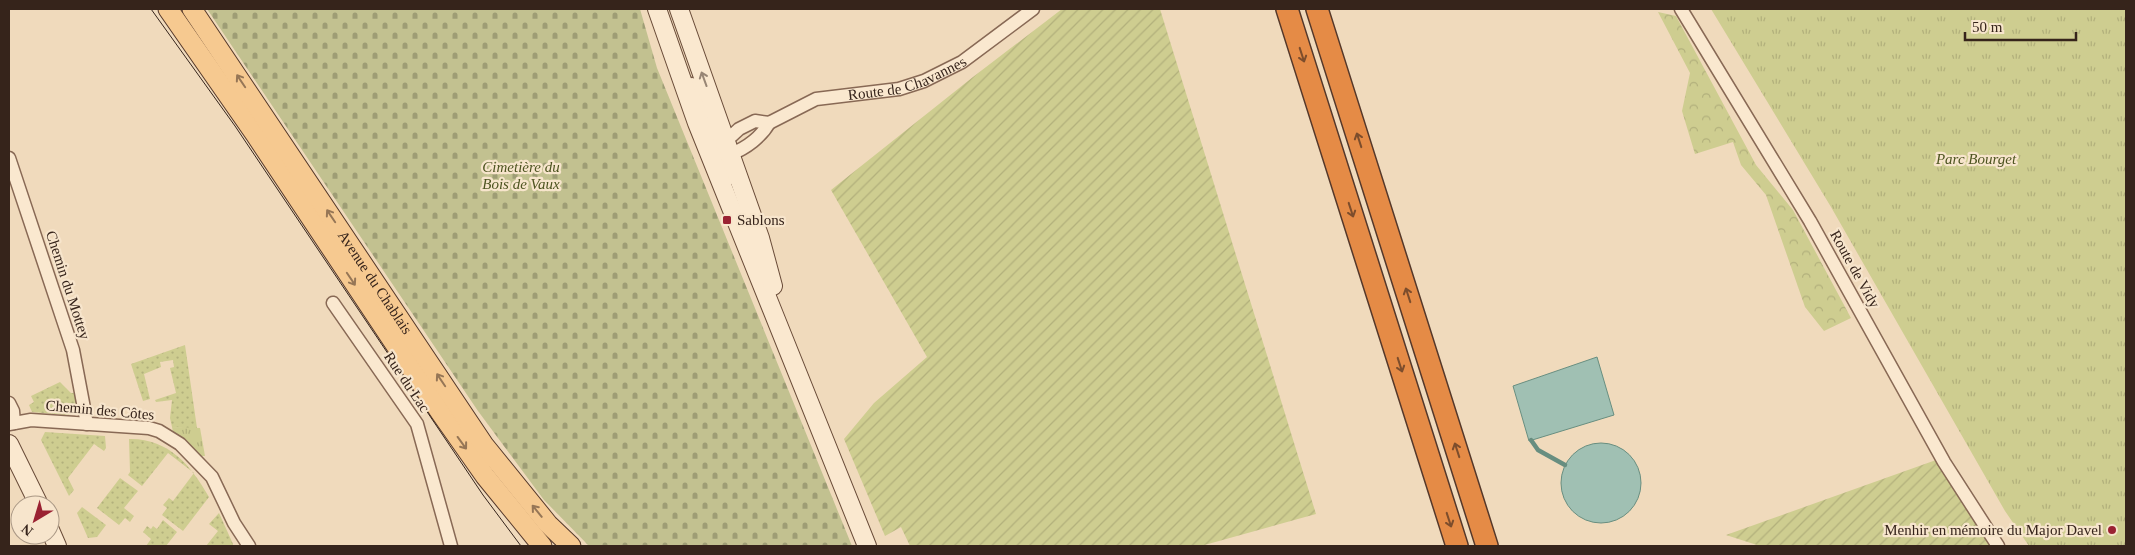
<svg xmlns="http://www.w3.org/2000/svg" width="2135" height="555" viewBox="0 0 2135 555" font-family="'Times New Roman',serif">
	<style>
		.grass { fill: url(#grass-dots) }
		.forest { fill: url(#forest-crowns) }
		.cemetery { fill: url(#cemetery-stones) }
		.park { fill: url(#park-tufts) }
		.garden { fill: url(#garden-furrows) }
		.water { fill: #a0c0b3; stroke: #688e80 }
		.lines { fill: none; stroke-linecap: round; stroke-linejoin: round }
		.stream { stroke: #688e80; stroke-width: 4.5 }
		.street-casing { stroke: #886955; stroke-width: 15 }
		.secondary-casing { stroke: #694b38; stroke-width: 20 }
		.primary-casing { stroke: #55382a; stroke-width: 21 }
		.highway-casing { stroke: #55382a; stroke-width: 24 }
		.street { stroke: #fae8cf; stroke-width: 12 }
		.secondary { stroke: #fae8cf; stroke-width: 18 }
		.primary { stroke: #f6c990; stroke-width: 19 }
		.highway { stroke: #e58b46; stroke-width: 21 }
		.tram { stroke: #36241b; stroke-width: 1 }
		.oneway { stroke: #7c4d2c }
		.oneway2 { stroke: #988675 }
		.oneway3 { stroke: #967656 }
		.poi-dot { fill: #9a2232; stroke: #f7e5cc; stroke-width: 2 }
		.labels { text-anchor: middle; stroke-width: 4.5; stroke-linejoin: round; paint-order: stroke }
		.street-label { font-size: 15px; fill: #36241b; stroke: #f7e5cc }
		.park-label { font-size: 15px; font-style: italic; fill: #4d5420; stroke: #f7e5cc }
		.poi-label { font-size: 15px; fill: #36241b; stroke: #f7e5cc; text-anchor: start }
	</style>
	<defs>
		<pattern id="grass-dots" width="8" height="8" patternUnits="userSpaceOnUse" patternTransform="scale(1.25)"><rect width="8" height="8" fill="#cecd90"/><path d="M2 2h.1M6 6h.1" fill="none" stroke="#b2b07c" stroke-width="1.8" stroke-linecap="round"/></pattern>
		<pattern id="forest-crowns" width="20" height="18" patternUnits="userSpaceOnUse" patternTransform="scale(1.25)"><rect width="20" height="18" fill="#cecd90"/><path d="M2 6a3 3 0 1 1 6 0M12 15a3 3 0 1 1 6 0" fill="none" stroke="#b2b07c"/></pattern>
		<pattern id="cemetery-stones" width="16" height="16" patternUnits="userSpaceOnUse" patternTransform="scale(1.25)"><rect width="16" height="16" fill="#c2c190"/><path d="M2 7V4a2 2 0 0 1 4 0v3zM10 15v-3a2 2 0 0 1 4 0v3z" fill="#9e9d75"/></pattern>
		<pattern id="park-tufts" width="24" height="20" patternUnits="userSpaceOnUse" patternTransform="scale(1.25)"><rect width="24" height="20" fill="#cecd90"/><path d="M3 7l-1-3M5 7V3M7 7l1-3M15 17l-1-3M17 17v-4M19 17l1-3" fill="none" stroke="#b2b07c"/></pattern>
		<pattern id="garden-furrows" width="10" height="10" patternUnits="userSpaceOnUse" patternTransform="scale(1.25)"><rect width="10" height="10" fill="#cecd90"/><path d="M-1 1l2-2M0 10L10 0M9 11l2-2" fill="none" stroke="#b2b07c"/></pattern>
	</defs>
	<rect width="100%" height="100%" fill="#f0dabc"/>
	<!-- grass -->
	<g class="grass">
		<path d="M185 345 197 428 195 429 172 427 170 418 172 400 156 402 155 400 176 393 170 368 174 367 173 360 160 362 161 367 144 374 150 399 143 401 131 364Z"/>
		<path d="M60 382 71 393H76L80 408 77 413 66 415 32 412 29 405 34 402 31 396Z"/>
		<path d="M45 432 105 436 106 448 104 451 94 444 68 478 74 490 69 496 41 440Z"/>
		<path d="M129 439C168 438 191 465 209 497L183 531 162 515 167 508 163 505 169 498 173 501 194 473 168 453 142 486 128 475 130 472Z"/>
		<path d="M120 478 138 491 124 508 134 516 130 522 125 518 119 525 97 508Z"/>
		<path d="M82 507 106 525 97 537 88 538 77 513Z"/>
		<path d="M219 513 233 544V546H206L218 531 209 524Z"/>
		<path d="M163 520 177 532 166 546H146L151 539 143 532 147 526 151 529 153 526 157 529Z"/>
	</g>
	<!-- forest -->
	<path class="forest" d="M1658 12 1676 16 1756 165 1793 210 1851 318 1824 331 1805 307 1766 195 1741 165 1733 142 1695 154 1682 111 1690 73Z"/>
	<!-- cemetery -->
	<path class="cemetery" d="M207 9H640L657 68 852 546H589L544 500 478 411Z"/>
	<!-- park -->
	<g class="park">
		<path d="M1711 9H2126V546H2029L2005 511 1831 207Z"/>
		<path d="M172 427 200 428 205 456H200L173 432Z"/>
	</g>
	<!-- garden -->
	<g class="garden">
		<path d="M1062 9H1160L1316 514 1201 546H910L901 527 885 536 844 439 874 403 927 357 831 190 973 77Z"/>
		<path d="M1936 460 1993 546H1760L1726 535Z"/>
	</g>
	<!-- water -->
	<g class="water">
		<path d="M1597 357 1614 415 1529 441 1513 386Z"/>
		<circle cx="1601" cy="483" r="40"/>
	</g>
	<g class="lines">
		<!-- stream -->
		<path class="stream" d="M1531 440 1538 450 1565 465"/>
		<!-- street casing -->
		<g class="street-casing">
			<g id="street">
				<path d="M1681 9 1810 221 1944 462 1998 546"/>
				<path d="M692 84 714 140 731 154C746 148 761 137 769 123"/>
				<path d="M9 158 73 350 87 424"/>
				<path id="s1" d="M728 179 722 162 723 149 726 141 739 129 755 121 769 123 816 99 899 89 924 81 962 62 1033 9"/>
				<path d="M333 303 417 424 451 546"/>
				<path d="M9 403 13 411 14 423"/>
				<path d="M9 424 31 420 149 428 159 431 180 444 212 477 234 523 249 546"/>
			</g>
		</g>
		<!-- secondary casing -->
		<g class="secondary-casing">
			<g id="secondary">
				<path d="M657 9 697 123 867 546"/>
				<path d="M679 9 760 238 773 286"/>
				<path d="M9 444 39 505"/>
				<path d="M50 530 57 546"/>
			</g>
		</g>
		<!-- primary casing -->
		<g class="primary-casing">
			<g id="primary">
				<path d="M168 9 255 134 440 412 485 476 542 546"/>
				<path id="s2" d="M192 9 484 445 548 524 571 546"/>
			</g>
		</g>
		<!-- highway casing -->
		<g class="highway-casing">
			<g id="highway">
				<path d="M1287 9 1457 546"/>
				<path d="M1317 9 1487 546"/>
			</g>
		</g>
		<!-- street -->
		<use href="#street" class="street"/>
		<!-- secondary -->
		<use href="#secondary" class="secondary"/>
		<!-- primary -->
		<use href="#primary" class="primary"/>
		<!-- highway -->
		<use href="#highway" class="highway"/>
		<!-- tram -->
		<path class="tram" d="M151 9 235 126 483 495 521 546"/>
	</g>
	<!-- one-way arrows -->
	<defs><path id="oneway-shaft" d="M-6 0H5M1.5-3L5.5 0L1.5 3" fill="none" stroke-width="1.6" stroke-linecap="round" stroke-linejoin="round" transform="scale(1.25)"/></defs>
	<g class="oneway">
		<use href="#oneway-shaft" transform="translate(1302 55) rotate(72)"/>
		<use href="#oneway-shaft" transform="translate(1359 140) rotate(-108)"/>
		<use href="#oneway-shaft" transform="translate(1351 210) rotate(72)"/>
		<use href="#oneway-shaft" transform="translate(1408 295) rotate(-108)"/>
		<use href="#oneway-shaft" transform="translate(1400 365) rotate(72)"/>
		<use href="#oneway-shaft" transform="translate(1457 450) rotate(-108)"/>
		<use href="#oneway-shaft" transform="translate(1449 520) rotate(72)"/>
	</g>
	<use class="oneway2" href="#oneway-shaft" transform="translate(704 79) rotate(-110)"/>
	<g class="oneway3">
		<use href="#oneway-shaft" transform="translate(241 81) rotate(-124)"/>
		<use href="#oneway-shaft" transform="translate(331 216) rotate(-124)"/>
		<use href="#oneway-shaft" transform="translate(351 279) rotate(56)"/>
		<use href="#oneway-shaft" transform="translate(441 380) rotate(-124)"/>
		<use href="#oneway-shaft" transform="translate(462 443) rotate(54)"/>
		<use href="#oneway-shaft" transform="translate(537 511) rotate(-129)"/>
	</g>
	<!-- markers -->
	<g class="poi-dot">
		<rect x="722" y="215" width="10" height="10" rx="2.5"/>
		<circle cx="2112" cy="530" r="5"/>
	</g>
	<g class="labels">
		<!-- street labels -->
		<g class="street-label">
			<text dy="5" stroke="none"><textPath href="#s1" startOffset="236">Route de Chavannes</textPath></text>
			<text transform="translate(1855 269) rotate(61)" y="5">Route de Vidy</text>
			<text dy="5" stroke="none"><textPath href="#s2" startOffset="329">Avenue du Chablais</textPath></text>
			<text transform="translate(68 285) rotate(72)" y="5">Chemin du Mottey</text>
			<text transform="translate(407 382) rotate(56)" y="5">Rue du Lac</text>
			<text transform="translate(100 410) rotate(5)" y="5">Chemin des Côtes</text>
		</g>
		<!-- park labels -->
		<g class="park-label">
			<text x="1976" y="164">Parc Bourget</text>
			<text x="521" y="172">Cimetière du<tspan x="521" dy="17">Bois de Vaux</tspan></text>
		</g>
		<!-- poi labels -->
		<g class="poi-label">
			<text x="737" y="225">Sablons</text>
			<text x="2102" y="535" text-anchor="end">Menhir en mémoire du Major Davel</text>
		</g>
	</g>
	<!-- border -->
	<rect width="2135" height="555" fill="none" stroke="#36241b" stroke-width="20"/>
	<!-- north arrow -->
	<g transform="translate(35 520) rotate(218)"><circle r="24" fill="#f7e5cc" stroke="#aa9885"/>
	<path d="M0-4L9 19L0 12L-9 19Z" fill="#9a2232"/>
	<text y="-8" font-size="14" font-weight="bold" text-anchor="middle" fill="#36241b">N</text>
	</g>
	<!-- scale -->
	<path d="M1965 32v8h111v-8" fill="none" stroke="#36241b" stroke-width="2.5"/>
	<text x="1972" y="32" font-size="15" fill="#36241b" stroke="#f7e5cc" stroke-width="4" paint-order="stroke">50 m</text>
</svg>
